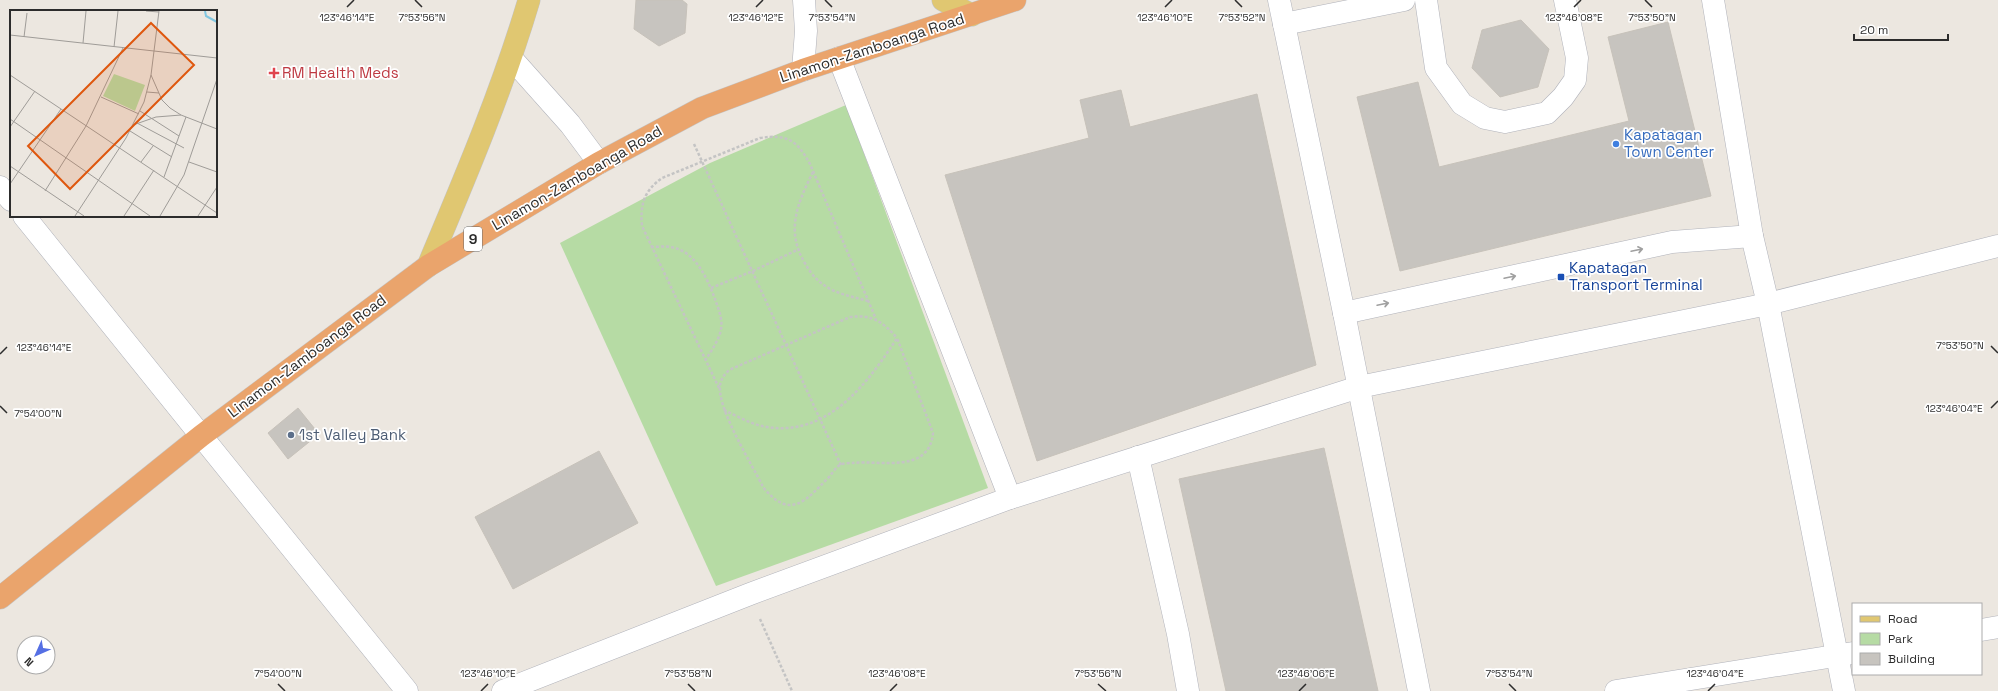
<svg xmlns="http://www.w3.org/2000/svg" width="1998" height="691" viewBox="0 0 1998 691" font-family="'Space Grotesk',sans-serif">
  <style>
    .green { fill: #b6dba4 }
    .building { fill: #c7c4bf; stroke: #c7c2ba }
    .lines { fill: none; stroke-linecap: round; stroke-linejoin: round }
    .minor-casing { stroke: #b0b2ba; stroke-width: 23 }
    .major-casing { stroke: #c4c4c4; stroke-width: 23 }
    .highway-casing { stroke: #c4c4c4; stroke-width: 23 }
    .path { stroke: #c4c4c4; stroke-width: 2.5; stroke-dasharray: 3 2; stroke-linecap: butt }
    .minor { stroke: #fff; stroke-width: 22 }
    .major { stroke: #e0c771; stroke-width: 22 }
    .highway { stroke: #eaa46c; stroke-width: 22 }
    .oneway { stroke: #a0a0a0 }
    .ticks { fill: none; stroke: #2c2c2c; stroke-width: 1.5 }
    .health-dot { fill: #e0444e; stroke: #fff; stroke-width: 1.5 }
    .shop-dot { fill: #3f7fe0; stroke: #fff; stroke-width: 1.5 }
    .transit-dot { fill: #1a4fb4; stroke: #fff; stroke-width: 1.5 }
    .service-dot { fill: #5c6f8a; stroke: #fff; stroke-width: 1.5 }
    .labels { text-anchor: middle; stroke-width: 3.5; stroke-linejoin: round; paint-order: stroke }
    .shield { fill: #fff; stroke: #6b6b6b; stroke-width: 1 }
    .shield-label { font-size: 14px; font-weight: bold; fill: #2c2c2c }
    .street-label { font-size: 15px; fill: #2c2c2c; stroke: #fff }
    .health-label { font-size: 15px; fill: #be3a42; stroke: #fff; text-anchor: start }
    .shop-label { font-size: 15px; fill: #366cbe; stroke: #fff; text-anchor: start }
    .transit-label { font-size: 15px; fill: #164399; stroke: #fff; text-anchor: start }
    .service-label { font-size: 15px; fill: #4e5e75; stroke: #fff; text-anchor: start }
    .inset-river { fill: none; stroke: #81c6e0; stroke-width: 2 }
    .inset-road { fill: none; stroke: #9f9c98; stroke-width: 1 }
    .view { fill: #df570e; fill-opacity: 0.15; stroke: #df570e; stroke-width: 2 }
    .inset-edge { fill: none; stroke: #2c2c2c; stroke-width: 2 }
    .ticks-label { font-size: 10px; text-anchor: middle; fill: #2c2c2c; stroke: #fff; stroke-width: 3.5; stroke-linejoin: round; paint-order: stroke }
  </style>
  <rect width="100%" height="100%" fill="#ece7e0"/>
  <!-- green -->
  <polygon class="green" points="846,105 988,488 716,586 560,243 710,163"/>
  <!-- building -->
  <g class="building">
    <polygon points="636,0 682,0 687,4 685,33 659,46 634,29"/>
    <polygon points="1521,20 1549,49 1538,87 1500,97 1472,68 1482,30"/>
    <polygon points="1668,22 1711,196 1400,271 1357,97 1418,82 1439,167 1629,121 1608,37"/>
    <polygon points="1121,90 1130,127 1257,94 1316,365 1037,461 945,175 1089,138 1080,100"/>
    <polygon points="298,408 319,434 288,459 268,433"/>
    <polygon points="1324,448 1378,691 1226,691 1179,479"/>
    <polygon points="599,451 638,523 513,589 475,517"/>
  </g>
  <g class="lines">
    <defs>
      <g id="minor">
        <polyline points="1279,0 1344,313 1419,691"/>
        <polyline points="1426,0 1436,68 1462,104 1485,118 1505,122 1547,113 1563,97 1575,80 1577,58 1565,0"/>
        <polyline points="1713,0 1752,236 1768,304 1844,691"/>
        <polyline points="1284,24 1404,0"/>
        <polyline points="839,58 1010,498"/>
        <polyline points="512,59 570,124 599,163"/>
        <polyline points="803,70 806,31 804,0"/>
        <polyline points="0,187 11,200"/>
        <polyline points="24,216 407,691"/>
        <polyline points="1344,313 1672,242 1752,236"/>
        <polyline points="1138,457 1178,634 1188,691"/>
        <polyline points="1981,630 1998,627"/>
        <polyline points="503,691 750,594 1010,498 1359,387 1768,304 1998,246"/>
        <polyline points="1616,691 1853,653"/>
      </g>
      <g id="major">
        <polyline points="943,0 972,15"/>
        <path d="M 428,266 C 465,178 502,91 529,0"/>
      </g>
      <polyline id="highway" points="0,598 201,436 428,266 599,163 702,108 803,70 1015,0"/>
    </defs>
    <!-- minor casing -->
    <use href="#minor" class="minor-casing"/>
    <!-- major casing -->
    <use href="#major" class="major-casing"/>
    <!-- highway casing -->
    <use href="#highway" class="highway-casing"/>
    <!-- path -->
    <g class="path">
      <polyline points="694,144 841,465"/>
      <path d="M 813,172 C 797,204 785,232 806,265 C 810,272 816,280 824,285 C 836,294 854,297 868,301"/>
      <path d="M 651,247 C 657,247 664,246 670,247 C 695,250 707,278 715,299 C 718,308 723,319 721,329 C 719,340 712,350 706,359"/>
      <polyline points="711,288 753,271 797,250"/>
      <path d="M 719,388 L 642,226 C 640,204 644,191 662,178 L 760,138 C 787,134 797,140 810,164 L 876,319"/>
      <path d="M 724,410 C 737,416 752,425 767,427 C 828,437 868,383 897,338 L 933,433 C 929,474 882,460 853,463 C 849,463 843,463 840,465 C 837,466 833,472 830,476 C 807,499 791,522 763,487 C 752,464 717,409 720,385 C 721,379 724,375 729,370 L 850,317 C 872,314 883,322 897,338"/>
      <polyline points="760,619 792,691"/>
    </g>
    <!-- minor -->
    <use href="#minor" class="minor"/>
    <!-- major -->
    <use href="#major" class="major"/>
    <!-- highway -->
    <use href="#highway" class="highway"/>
  </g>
  <!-- one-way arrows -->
  <defs><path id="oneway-shaft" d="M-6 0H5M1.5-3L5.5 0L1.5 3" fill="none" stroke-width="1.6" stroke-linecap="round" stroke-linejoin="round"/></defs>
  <g class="oneway">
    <use href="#oneway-shaft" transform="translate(1637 250) rotate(-12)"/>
    <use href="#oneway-shaft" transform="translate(1510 277) rotate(-12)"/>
    <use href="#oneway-shaft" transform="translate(1383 304) rotate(-12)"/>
  </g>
  <!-- ticks -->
  <path class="ticks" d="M 415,0 L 422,7M 825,0 L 832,7M 1235,0 L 1242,7M 1645,0 L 1652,7M 347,7 L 354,0M 756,7 L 763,0M 1165,7 L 1172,0M 1574,7 L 1581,0M 1991,346 L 1998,353M 0,354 L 7,347M 0,406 L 7,413M 1991,408 L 1998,401M 278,684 L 285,691M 688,684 L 695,691M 1098,684 L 1106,691M 1509,684 L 1516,691M 481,691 L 488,684M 890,691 L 897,684M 1299,691 L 1306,684M 1708,691 L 1715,684"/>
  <!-- markers -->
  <path class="health-dot" d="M272 67h4v4h4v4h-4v4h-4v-4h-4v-4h4z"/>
  <circle class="shop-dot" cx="1616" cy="144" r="4"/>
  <rect class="transit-dot" x="1557" y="273" width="8" height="8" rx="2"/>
  <circle class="service-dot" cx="291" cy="435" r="4"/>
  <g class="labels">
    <!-- shield labels -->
    <rect class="shield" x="464" y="227" width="18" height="24" rx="3"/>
    <g class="shield-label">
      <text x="473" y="244">9</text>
    </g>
    <!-- street labels -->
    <g class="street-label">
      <text transform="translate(872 48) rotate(-18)" y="5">Linamon-Zamboanga Road</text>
      <text transform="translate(577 178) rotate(-30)" y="5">Linamon-Zamboanga Road</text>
      <text transform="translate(307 356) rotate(-37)" y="5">Linamon-Zamboanga Road</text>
    </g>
    <!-- health labels -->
    <g class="health-label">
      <text x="282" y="78">RM Health Meds</text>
    </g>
    <!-- shop labels -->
    <g class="shop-label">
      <text x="1624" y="140">Kapatagan<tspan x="1624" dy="17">Town Center</tspan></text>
    </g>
    <!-- transit labels -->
    <g class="transit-label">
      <text x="1569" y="273">Kapatagan<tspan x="1569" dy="17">Transport Terminal</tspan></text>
    </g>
    <!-- service labels -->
    <g class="service-label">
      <text x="299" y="440">1st Valley Bank</text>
    </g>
  </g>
  <!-- overview -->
  <g transform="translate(10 10)">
    <rect width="207" height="207" fill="#ece7e0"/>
    <path d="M 104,64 L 135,75 L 125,101 L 93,86 Z" fill="#b6dba4"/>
    <path class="inset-river" d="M 195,1 L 196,6 L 207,12"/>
    <path class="inset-road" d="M 136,1 L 149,2M 0,25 L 207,48M 14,27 L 17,3M 73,33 L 76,1M 104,37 L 108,1M 0,65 L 207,203M 141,65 L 152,90 L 160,98 L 171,105 L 207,119M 137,82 L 149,83M 91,87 L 129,104M 130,101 L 169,126M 0,109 L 140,206M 127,113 L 174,138M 123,115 L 146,107 L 171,105M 0,117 L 25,81M 120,121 L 162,147M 131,152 L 143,136M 179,152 L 207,162M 0,156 L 74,206M 154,167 L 176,107M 0,174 L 51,99M 35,181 L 76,116 L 113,38M 65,206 L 116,128 L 134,92 L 141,65 L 149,1M 114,206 L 144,160M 150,206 L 174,165 L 207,69M 188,206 L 207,177"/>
    <path class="view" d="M 141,13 L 184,55 L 60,179 L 18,136 Z"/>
    <rect width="207" height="207" class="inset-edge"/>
  </g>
  <g class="ticks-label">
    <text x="347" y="21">123°46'14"E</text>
    <text x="422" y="21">7°53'56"N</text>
    <text x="756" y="21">123°46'12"E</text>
    <text x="832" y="21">7°53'54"N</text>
    <text x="1165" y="21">123°46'10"E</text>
    <text x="1242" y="21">7°53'52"N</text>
    <text x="1574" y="21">123°46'08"E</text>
    <text x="1652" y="21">7°53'50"N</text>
    <text x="1960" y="349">7°53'50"N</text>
    <text x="44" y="351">123°46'14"E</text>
    <text x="1954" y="412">123°46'04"E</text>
    <text x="38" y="417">7°54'00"N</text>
    <text x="488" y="677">123°46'10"E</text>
    <text x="897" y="677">123°46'08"E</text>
    <text x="1306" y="677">123°46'06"E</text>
    <text x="1715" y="677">123°46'04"E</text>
    <text x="278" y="677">7°54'00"N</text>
    <text x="688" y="677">7°53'58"N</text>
    <text x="1098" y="677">7°53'56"N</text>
    <text x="1509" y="677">7°53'54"N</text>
  </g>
  <!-- legend -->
  <rect x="1852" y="603" width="130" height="72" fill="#ffffff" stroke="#ababab"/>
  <rect x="1860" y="616" width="20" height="6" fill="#e0c771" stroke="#ababab"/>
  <text x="1888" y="623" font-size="12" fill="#2c2c2c">Road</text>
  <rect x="1860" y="633" width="20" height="12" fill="#b6dba4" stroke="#ababab"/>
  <text x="1888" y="643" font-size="12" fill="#2c2c2c">Park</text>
  <rect x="1860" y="653" width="20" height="12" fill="#c7c4bf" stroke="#ababab"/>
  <text x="1888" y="663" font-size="12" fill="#2c2c2c">Building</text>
  <!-- north arrow -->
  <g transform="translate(36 655) rotate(225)"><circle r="19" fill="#ffffff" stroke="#ababab"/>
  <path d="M0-3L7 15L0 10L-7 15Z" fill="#556fe4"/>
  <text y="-6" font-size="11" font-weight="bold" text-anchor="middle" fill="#2c2c2c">N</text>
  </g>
  <!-- scale -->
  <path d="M1854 34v6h94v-6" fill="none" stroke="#2c2c2c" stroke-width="2"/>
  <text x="1860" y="34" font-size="12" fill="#2c2c2c" stroke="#ffffff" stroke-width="3" paint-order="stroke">20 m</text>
</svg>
